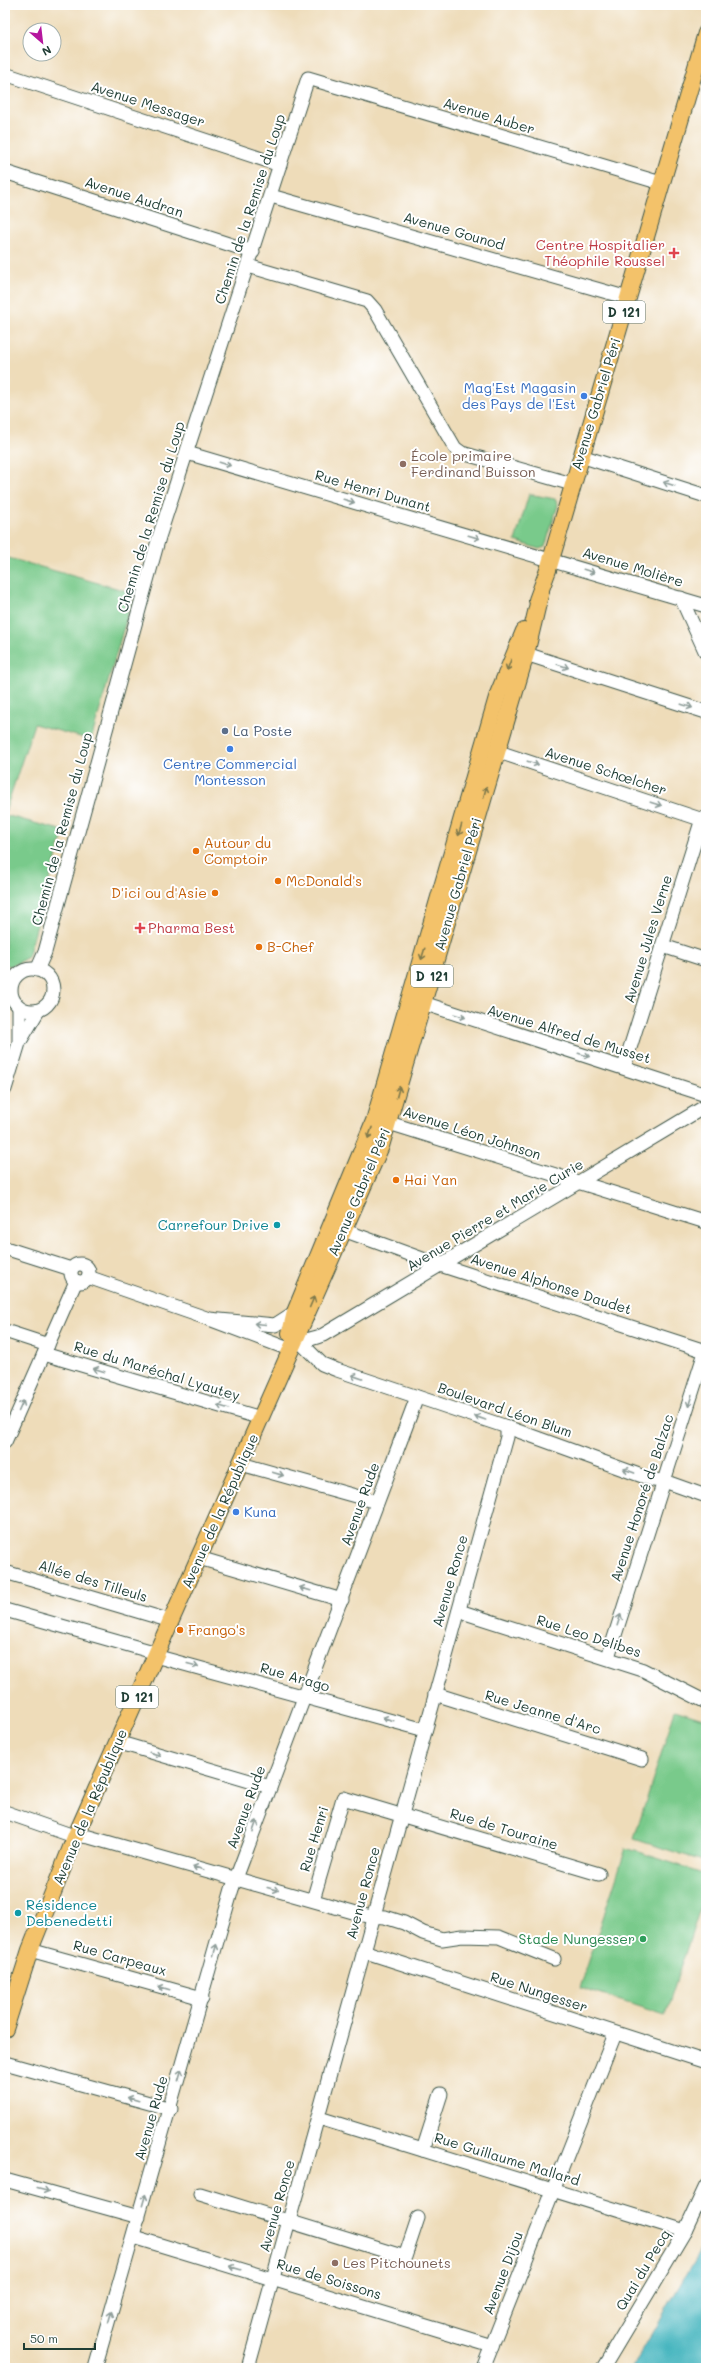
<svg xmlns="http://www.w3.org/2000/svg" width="711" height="2373" viewBox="0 0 711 2373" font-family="Mali,sans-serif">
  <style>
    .green { fill: #79ca8b; stroke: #4c8460 }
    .water { fill: #47b6bf; stroke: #337a7a }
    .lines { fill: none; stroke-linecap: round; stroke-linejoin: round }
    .minor-casing { stroke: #3e5548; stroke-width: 15 }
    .major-casing { stroke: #3e5548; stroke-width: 18 }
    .minor { stroke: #fff; stroke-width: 13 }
    .major { stroke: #f3c26a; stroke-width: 16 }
    .oneway { stroke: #8f9e9a }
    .oneway2 { stroke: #7e794c }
    .health-dot { fill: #e0444e; stroke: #fff; stroke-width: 1.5 }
    .shop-dot { fill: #3f7fe0; stroke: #fff; stroke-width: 1.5 }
    .education-dot { fill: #8d6e63; stroke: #fff; stroke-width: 1.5 }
    .service-dot { fill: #5c6f8a; stroke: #fff; stroke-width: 1.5 }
    .food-dot { fill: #e8710a; stroke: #fff; stroke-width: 1.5 }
    .culture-dot { fill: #0f9aa8; stroke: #fff; stroke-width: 1.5 }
    .leisure-dot { fill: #2e9e5b; stroke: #fff; stroke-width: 1.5 }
    .labels { text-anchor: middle; stroke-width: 4; stroke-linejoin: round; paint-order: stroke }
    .shield { fill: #fff; stroke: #627771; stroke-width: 1 }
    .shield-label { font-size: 13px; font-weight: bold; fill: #1f3d34 }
    .street-label { font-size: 14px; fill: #1f3d34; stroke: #fff }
    .health-label { font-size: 14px; fill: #be3a42; stroke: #fff; text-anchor: end }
    .shop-label { font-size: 14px; fill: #366cbe; stroke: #fff; text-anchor: end }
    .education-label { font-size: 14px; fill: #785e54; stroke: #fff; text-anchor: start }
    .service-label { font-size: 14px; fill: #4e5e75; stroke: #fff; text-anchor: start }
    .food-label { font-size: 14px; fill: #c56008; stroke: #fff; text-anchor: start }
    .culture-label { font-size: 14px; fill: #0d838f; stroke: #fff; text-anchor: end }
    .leisure-label { font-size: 14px; fill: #27864d; stroke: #fff; text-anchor: end }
  </style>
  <rect width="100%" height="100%" fill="#fff"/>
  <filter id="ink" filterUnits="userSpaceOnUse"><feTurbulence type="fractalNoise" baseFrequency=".025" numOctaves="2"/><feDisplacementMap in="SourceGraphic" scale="8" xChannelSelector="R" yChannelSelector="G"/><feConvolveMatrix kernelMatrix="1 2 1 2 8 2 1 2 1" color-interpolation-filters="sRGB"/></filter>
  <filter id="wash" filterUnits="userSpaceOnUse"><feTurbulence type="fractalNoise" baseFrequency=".012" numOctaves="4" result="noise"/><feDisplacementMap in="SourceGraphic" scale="16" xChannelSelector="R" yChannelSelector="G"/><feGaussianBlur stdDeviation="0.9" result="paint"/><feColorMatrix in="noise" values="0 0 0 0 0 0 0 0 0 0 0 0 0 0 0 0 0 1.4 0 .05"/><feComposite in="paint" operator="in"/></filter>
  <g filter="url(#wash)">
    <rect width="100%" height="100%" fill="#eedcb9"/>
    <!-- green -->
    <g class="green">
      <polygon points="529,494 555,499 558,505 545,547 539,549 515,541"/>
      <polygon points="5,557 134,593 91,740 34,724 5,812"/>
      <polygon points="5,815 64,831 28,957 12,966 5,965"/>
      <polygon points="675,1710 706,1720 706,1862 634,1839"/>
      <polygon points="626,1848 706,1874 706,1890 665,2015 580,1988"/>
    </g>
    <!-- water -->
    <polygon class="water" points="706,2240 706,2368 632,2368"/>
  </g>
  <g filter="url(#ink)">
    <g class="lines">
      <defs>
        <g id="minor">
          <polyline points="5,74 280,165"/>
          <polyline points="5,172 253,252"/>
          <polyline points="271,196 628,298"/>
          <polyline points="248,266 367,301 375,310 455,448 462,453 572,484"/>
          <polyline points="187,453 706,606"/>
          <polyline points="581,456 706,496"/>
          <polyline points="681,598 706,653"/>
          <polyline points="526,654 706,712"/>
          <polyline points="496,751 706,821"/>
          <polyline points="663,946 706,960"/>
          <circle cx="32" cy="990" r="21"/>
          <polyline points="37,970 45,952 159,537 308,78 661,183"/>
          <polyline points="423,1003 706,1095"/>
          <polyline points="19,1042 19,1008"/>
          <polyline points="624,1067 702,819"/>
          <polyline points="5,1089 19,1043 38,1011"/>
          <polyline points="389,1123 706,1222"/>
          <polyline points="343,1230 431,1262 705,1351"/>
          <polyline points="5,1248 71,1269"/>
          <circle cx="80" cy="1273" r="9"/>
          <polyline points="88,1277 209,1319"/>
          <path d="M 295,1312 L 275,1325 L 209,1319 L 286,1348 C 297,1341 310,1340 323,1335 L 706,1106"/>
          <polyline points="5,1331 48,1345"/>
          <polyline points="300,1342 322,1364 337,1370 507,1427 653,1480 664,1481 706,1496"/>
          <polyline points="44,1354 261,1418"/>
          <polyline points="5,1442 76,1281"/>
          <polyline points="241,1464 377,1502"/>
          <polyline points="199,1558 342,1600"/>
          <polyline points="5,1572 171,1621"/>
          <polyline points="5,1610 157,1653"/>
          <polyline points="459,1611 643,1670 706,1702"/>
          <polyline points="155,1656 425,1730"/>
          <polyline points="608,1657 706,1349"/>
          <polyline points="435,1694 642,1759"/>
          <polyline points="117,1742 270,1787"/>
          <polyline points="5,1812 68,1834 89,1837 367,1916 385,1917 404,1923 423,1933 442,1939 462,1936 499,1937 554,1959"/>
          <polyline points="313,1900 343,1798 599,1874"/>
          <polyline points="30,1950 202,1998"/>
          <polyline points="363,1951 706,2062"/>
          <polyline points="5,2063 171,2109"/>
          <polyline points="319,2118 685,2231"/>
          <polyline points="423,2150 441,2094"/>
          <polyline points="5,2180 139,2217"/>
          <polyline points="200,2194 405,2257 418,2218"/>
          <polyline points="134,2237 492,2346"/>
          <polyline points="95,2368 232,1889 417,1397"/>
          <polyline points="248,2368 507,1437 507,1427"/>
          <polyline points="483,2368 615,2034"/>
          <polyline points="603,2368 685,2231 706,2186"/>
        </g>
        <g id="major">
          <polyline points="537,600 548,570 706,33"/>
          <polyline points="290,1333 295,1312 374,1121 498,694 524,631"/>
          <polyline points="5,2029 30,1950 76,1835 381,1146 526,654 541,591"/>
        </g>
      </defs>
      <!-- minor casing -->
      <use href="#minor" class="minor-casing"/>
      <!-- major casing -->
      <use href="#major" class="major-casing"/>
      <!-- minor -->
      <use href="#minor" class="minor"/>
      <!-- major -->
      <use href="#major" class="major"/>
    </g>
    <!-- one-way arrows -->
    <defs><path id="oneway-shaft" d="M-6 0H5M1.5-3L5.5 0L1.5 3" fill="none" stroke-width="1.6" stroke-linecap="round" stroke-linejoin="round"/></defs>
    <g class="oneway">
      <use href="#oneway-shaft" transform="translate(225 464) rotate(17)"/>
      <use href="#oneway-shaft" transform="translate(669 484) rotate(-162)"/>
      <use href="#oneway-shaft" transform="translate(349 501) rotate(16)"/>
      <use href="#oneway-shaft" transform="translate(474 537) rotate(16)"/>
      <use href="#oneway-shaft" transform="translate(589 571) rotate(17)"/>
      <use href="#oneway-shaft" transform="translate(563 666) rotate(18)"/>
      <use href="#oneway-shaft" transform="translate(687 706) rotate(18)"/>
      <use href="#oneway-shaft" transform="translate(533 763) rotate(18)"/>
      <use href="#oneway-shaft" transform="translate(656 804) rotate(18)"/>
      <use href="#oneway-shaft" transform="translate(460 1016) rotate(17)"/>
      <use href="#oneway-shaft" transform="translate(584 1055) rotate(17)"/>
      <use href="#oneway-shaft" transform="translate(260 1324) rotate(-175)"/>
      <use href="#oneway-shaft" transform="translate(99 1370) rotate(-163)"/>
      <use href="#oneway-shaft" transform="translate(357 1377) rotate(-161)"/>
      <use href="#oneway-shaft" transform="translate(690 1401) rotate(107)"/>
      <use href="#oneway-shaft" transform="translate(21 1406) rotate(-66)"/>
      <use href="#oneway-shaft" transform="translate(223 1407) rotate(-163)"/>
      <use href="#oneway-shaft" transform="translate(480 1418) rotate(-161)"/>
      <use href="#oneway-shaft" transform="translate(629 1471) rotate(-160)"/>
      <use href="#oneway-shaft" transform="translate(278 1474) rotate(16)"/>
      <use href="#oneway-shaft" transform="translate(305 1589) rotate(-164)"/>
      <use href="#oneway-shaft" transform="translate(619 1620) rotate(-72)"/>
      <use href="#oneway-shaft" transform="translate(193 1665) rotate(15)"/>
      <use href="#oneway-shaft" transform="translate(388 1719) rotate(-164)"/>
      <use href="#oneway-shaft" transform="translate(155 1754) rotate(16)"/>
      <use href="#oneway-shaft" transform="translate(255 1826) rotate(-70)"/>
      <use href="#oneway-shaft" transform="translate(198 1868) rotate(-164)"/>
      <use href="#oneway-shaft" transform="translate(273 1889) rotate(15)"/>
      <use href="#oneway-shaft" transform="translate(215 1950) rotate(-74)"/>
      <use href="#oneway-shaft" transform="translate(164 1988) rotate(-164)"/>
      <use href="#oneway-shaft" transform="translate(180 2075) rotate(-74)"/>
      <use href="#oneway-shaft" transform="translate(133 2099) rotate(-164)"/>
      <use href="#oneway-shaft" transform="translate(43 2190) rotate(15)"/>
      <use href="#oneway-shaft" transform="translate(144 2200) rotate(-74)"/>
      <use href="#oneway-shaft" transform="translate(235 2268) rotate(-164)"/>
      <use href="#oneway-shaft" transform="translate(110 2317) rotate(-74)"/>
    </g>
    <g class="oneway2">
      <use href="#oneway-shaft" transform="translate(509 665) rotate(111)"/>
      <use href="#oneway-shaft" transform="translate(485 792) rotate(-75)"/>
      <use href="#oneway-shaft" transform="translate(460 830) rotate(106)"/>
      <use href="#oneway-shaft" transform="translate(423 954) rotate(107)"/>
      <use href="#oneway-shaft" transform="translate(398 1092) rotate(-75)"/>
      <use href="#oneway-shaft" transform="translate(370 1133) rotate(110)"/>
      <use href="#oneway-shaft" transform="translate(312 1302) rotate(-67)"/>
    </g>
  </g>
  <!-- markers -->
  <g class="health-dot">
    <path d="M672 247h4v4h4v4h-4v4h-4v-4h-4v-4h4z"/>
    <path d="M138 922h4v4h4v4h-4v4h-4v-4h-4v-4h4z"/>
  </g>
  <g class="shop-dot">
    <circle cx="584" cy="396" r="4"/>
    <circle cx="230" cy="749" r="4"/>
    <circle cx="236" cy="1512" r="4"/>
  </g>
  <g class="education-dot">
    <circle cx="403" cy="464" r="4"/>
    <circle cx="335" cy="2263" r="4"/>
  </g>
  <circle class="service-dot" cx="225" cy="731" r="4"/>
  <g class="food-dot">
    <circle cx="196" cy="851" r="4"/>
    <circle cx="278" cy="881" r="4"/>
    <circle cx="215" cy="893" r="4"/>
    <circle cx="259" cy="947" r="4"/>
    <circle cx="396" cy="1180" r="4"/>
    <circle cx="180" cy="1630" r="4"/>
  </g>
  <g class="culture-dot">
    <circle cx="277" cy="1225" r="4"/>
    <circle cx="18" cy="1913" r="4"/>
  </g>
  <circle class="leisure-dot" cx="643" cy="1939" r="4"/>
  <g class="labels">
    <!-- shield labels -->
    <g class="shield">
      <rect x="603" y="301" width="42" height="22" rx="3"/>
      <rect x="411" y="965" width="42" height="22" rx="3"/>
      <rect x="116" y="1686" width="42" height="22" rx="3"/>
    </g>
    <g class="shield-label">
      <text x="624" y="317">D 121</text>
      <text x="432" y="981">D 121</text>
      <text x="137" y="1702">D 121</text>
    </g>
    <!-- street labels -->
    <g class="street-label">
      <text transform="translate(148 104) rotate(18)" y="5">Avenue Messager</text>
      <text transform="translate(489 116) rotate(17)" y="5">Avenue Auber</text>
      <text transform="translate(134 197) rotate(18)" y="5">Avenue Audran</text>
      <text transform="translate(250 209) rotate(-72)" y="5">Chemin de la Remise du Loup</text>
      <text transform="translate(454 231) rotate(16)" y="5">Avenue Gounod</text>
      <text transform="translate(596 404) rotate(-73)" y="5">Avenue Gabriel Péri</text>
      <text transform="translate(373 491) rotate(16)" y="5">Rue Henri Dunant</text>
      <text transform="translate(151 517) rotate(-73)" y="5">Chemin de la Remise du Loup</text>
      <text transform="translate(633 567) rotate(17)" y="5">Avenue Molière</text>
      <text transform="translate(606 771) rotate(18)" y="5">Avenue Schœlcher</text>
      <text transform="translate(62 829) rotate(-75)" y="5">Chemin de la Remise du Loup</text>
      <text transform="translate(458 884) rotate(-74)" y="5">Avenue Gabriel Péri</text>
      <text transform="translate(648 939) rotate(-73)" y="5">Avenue Jules Verne</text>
      <text transform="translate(569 1034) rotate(17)" y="5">Avenue Alfred de Musset</text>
      <text transform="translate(472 1133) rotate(18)" y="5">Avenue Léon Johnson</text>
      <text transform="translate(359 1192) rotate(-67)" y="5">Avenue Gabriel Péri</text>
      <text transform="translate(495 1215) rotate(-31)" y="5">Avenue Pierre et Marie Curie</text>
      <text transform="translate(551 1284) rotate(18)" y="5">Avenue Alphonse Daudet</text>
      <text transform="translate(157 1371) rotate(17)" y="5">Rue du Maréchal Lyautey</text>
      <text transform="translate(505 1410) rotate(19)" y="5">Boulevard Léon Blum</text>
      <text transform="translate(642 1498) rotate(-72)" y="5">Avenue Honoré de Balzac</text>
      <text transform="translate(360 1504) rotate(-70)" y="5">Avenue Rude</text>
      <text transform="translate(220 1511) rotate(-66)" y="5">Avenue de la République</text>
      <text transform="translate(93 1581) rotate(17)" y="5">Allée des Tilleuls</text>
      <text transform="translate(450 1581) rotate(-74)" y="5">Avenue Ronce</text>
      <text transform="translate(589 1636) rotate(18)" y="5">Rue Leo Delibes</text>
      <text transform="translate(295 1677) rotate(16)" y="5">Rue Arago</text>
      <text transform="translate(543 1712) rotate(17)" y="5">Rue Jeanne d'Arc</text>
      <text transform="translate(90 1807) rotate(-67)" y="5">Avenue de la République</text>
      <text transform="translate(246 1807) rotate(-70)" y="5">Avenue Rude</text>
      <text transform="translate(504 1829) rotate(17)" y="5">Rue de Touraine</text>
      <text transform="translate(314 1839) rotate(-73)" y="5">Rue Henri</text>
      <text transform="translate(363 1893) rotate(-75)" y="5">Avenue Ronce</text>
      <text transform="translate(120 1958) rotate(16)" y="5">Rue Carpeaux</text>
      <text transform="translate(539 1992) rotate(18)" y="5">Rue Nungesser</text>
      <text transform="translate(151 2118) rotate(-74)" y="5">Avenue Rude</text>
      <text transform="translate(507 2159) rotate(17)" y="5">Rue Guillaume Mallard</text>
      <text transform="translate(277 2206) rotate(-74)" y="5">Avenue Ronce</text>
      <text transform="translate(643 2270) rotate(-59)" y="5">Quai du Pecq</text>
      <text transform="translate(503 2273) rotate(-69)" y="5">Avenue Dijou</text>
      <text transform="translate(329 2279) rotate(17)" y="5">Rue de Soissons</text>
    </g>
    <!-- health labels -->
    <g class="health-label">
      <text x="665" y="250">Centre Hospitalier<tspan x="665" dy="16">Théophile Roussel</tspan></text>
      <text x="148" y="933" text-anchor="start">Pharma Best</text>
    </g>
    <!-- shop labels -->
    <g class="shop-label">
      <text x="576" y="393">Mag'Est Magasin<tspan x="576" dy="16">des Pays de l'Est</tspan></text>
      <text x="230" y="769" text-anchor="middle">Centre Commercial<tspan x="230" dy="16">Montesson</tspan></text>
      <text x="244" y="1517" text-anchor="start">Kuna</text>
    </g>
    <!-- education labels -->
    <g class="education-label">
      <text x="411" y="461">École primaire<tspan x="411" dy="16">Ferdinand Buisson</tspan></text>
      <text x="343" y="2268">Les Pitchounets</text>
    </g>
    <!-- service labels -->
    <g class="service-label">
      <text x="233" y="736">La Poste</text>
    </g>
    <!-- food labels -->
    <g class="food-label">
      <text x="204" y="848">Autour du<tspan x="204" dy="16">Comptoir</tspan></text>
      <text x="286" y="886">McDonald's</text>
      <text x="207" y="898" text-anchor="end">D'ici ou d'Asie</text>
      <text x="267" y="952">B-Chef</text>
      <text x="404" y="1185">Hai Yan</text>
      <text x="188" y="1635">Frango's</text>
    </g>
    <!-- culture labels -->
    <g class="culture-label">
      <text x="269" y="1230">Carrefour Drive</text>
      <text x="26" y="1910" text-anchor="start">Résidence<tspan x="26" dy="16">Debenedetti</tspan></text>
    </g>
    <!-- leisure labels -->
    <g class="leisure-label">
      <text x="635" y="1944">Stade Nungesser</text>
    </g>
  </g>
  <!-- margin -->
  <rect width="711" height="2373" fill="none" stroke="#fff" stroke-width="20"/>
  <!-- north arrow -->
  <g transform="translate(42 42) rotate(152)"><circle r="19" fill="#ffffff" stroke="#a5b1ae"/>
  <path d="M0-3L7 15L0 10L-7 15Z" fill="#b5179e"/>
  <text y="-6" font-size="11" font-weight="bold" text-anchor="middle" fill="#1f3d34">N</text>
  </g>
  <!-- scale -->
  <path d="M24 2343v6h71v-6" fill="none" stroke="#1f3d34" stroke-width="2"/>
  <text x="30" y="2343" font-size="12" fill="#1f3d34" stroke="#ffffff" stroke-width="3" paint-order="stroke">50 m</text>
</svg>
